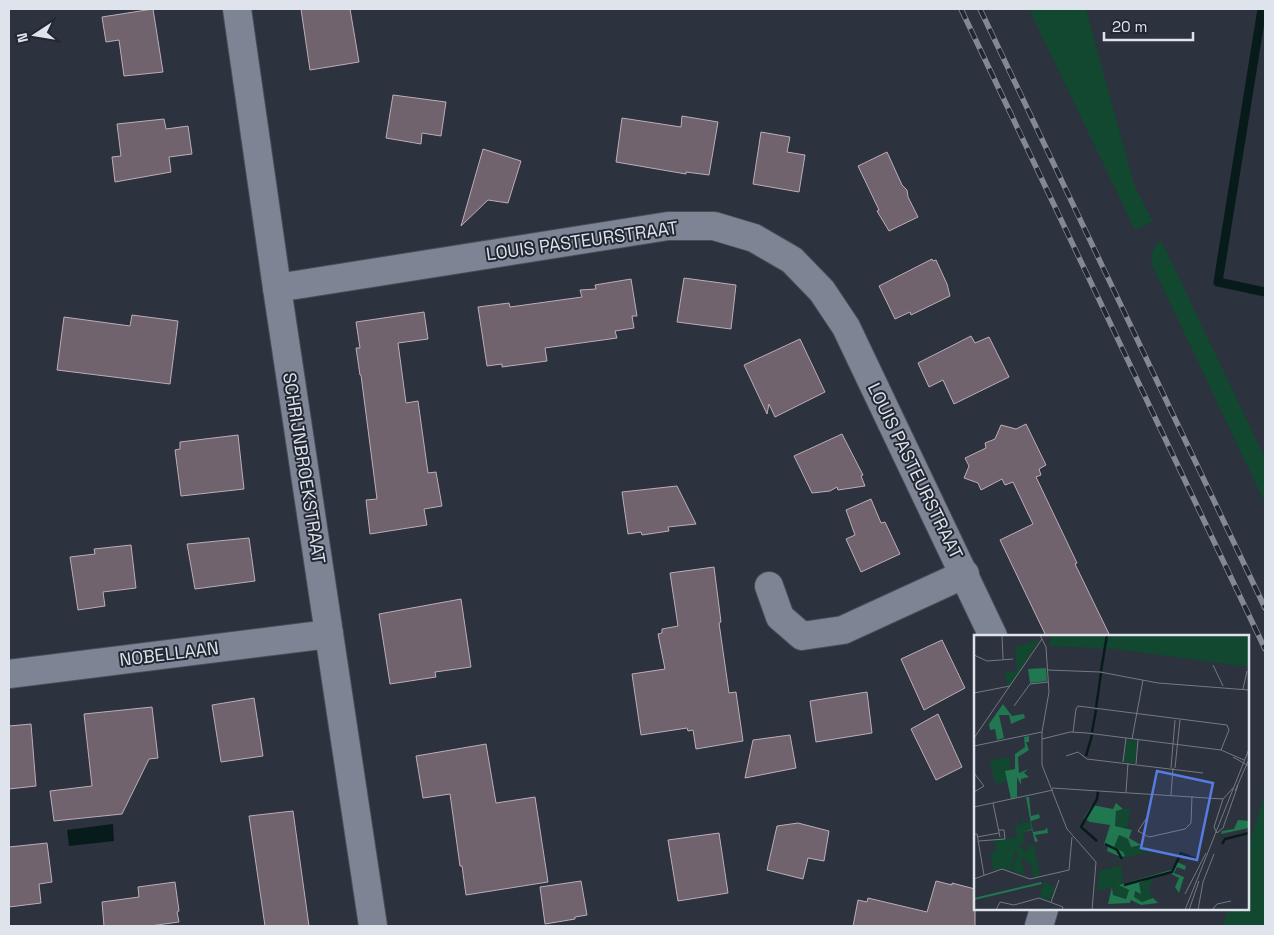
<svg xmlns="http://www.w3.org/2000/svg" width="1274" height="935" viewBox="0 0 1274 935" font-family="'Space Grotesk',sans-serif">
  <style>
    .green { fill: #11482f }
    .water { fill: #081b1b }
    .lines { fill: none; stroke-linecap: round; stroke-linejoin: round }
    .stream { stroke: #081b1b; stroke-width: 9 }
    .building { fill: #70636e; stroke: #bcadb9 }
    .minor-casing { stroke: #494e58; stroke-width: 30 }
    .minor { stroke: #7d8493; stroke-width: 28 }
    .rail-casing { stroke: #838892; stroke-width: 5.5 }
    .rail { stroke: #222833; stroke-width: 4; stroke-dasharray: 11; stroke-linecap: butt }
    .labels { text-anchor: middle; stroke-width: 4; stroke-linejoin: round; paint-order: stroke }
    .street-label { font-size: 18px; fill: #dfe3eb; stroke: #222833 }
    .inset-river { fill: none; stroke: #081b1b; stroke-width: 2.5 }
    .inset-road { fill: none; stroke: #747983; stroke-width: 1 }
    .view { fill: #577bde; fill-opacity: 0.15; stroke: #577bde; stroke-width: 2.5 }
    .inset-edge { fill: none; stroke: #dfe3eb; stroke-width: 2.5 }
  </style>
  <rect width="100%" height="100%" fill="#2c323e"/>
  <!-- green -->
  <g class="green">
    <polygon points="1029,9 1086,9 1130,170 1136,189 1153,221 1135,230"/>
    <path d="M 1161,240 L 1265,458 L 1265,503 L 1151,263 C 1151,253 1153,247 1161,240 Z"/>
    <polygon points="1265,792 1265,926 1223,926 1228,909 1248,909 1248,847"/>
  </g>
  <!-- water -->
  <polygon class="water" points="113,824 114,841 69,846 67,830"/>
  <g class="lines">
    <!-- stream -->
    <polyline class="stream" points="1262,9 1218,282 1265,292"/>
  </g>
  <!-- building -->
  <g class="building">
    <polygon points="153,9 163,72 124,76 119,40 106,42 102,17"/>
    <polygon points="301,9 350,9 359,62 310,70"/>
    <polygon points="393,95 446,102 441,136 422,133 421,144 386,138"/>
    <polygon points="682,116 718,122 709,175 686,172 686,174 616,162 622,118 681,127"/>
    <polygon points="164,119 166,129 188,126 192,154 169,157 171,172 115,182 112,157 121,156 117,124"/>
    <polygon points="761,132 790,137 787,152 805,155 799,192 753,184"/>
    <polygon points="483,149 521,161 508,203 488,200 461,226"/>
    <polygon points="887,152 902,185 907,190 908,197 918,217 889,231 877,211 879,210 858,166"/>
    <polygon points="932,259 933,261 936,260 947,284 950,296 911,315 910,312 895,319 879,286"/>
    <polygon points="684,278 736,285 731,329 677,322"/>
    <polygon points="631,279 637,316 632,316 634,328 615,331 617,338 545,348 547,361 502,367 502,364 487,366 478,307 509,303 510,307 582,297 580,290 596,289 595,285"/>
    <polygon points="424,312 428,339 398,343 406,403 418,401 428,473 436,472 442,506 424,509 427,525 370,534 366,500 377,499 361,375 360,375 356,348 360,348 356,322"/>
    <polygon points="132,315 178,321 170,384 57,370 64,317 130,326"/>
    <polygon points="971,336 975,343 989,337 1009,377 954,404 943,380 929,387 918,363"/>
    <polygon points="800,339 825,392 775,417 769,404 767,414 744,365"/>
    <polygon points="1026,424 1046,465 1039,469 1041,475 1036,477 1077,563 1075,564 1110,636 1046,636 1000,540 1033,524 1013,482 1005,485 1002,479 981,490 978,483 964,478 969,466 965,458 986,448 985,443 995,439 1001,425 1016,429"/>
    <polygon points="842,434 863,475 861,476 865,486 838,490 837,487 830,491 812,493 794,456"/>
    <polygon points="238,435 244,489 181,496 175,450 180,449 180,442"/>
    <polygon points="677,486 696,524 668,527 669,531 642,535 641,532 628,534 622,492"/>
    <polygon points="871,499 881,523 885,522 900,554 861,572 846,539 855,535 846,510"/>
    <polygon points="249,538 255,581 195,589 187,544"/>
    <polygon points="131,545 136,588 103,592 105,606 78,610 70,557 95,554 94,549"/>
    <polygon points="714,567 721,622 719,623 729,693 736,692 743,741 696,749 693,730 688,731 687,728 641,735 632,674 665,669 658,634 662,633 662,629 678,626 670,573"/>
    <polygon points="461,599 471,667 435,672 436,677 390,684 379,614"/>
    <polygon points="942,640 965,688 924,710 901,659"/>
    <polygon points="867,692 872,733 816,742 810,701"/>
    <polygon points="254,698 263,756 221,762 212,705"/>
    <polygon points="152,707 158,758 149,759 122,814 54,821 50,791 92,786 84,714"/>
    <polygon points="938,714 962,767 936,780 911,729"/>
    <polygon points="31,724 36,786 9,789 9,726"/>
    <polygon points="790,735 796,768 745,778 753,740"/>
    <polygon points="486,744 496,803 535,797 548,882 466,895 462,866 460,866 450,794 423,798 416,756"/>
    <polygon points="293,811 309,926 265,926 249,816"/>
    <polygon points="798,823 829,831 824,861 808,858 803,879 767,870 777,826"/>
    <polygon points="719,833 728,893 678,901 668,840"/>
    <polygon points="47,843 52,882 39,884 41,903 9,907 9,847"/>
    <polygon points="581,881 587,915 575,917 575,919 545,924 540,887"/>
    <polygon points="936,881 952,885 952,883 975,889 975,926 853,926 858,900 867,902 868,898 927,912"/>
    <polygon points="175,882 179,911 177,912 179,922 150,926 104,926 102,902 139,897 138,887"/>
  </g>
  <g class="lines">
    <defs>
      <g id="minor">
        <polyline points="237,9 277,288 373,926"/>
        <polyline points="277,288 668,226 714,226 754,238 792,260 822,291 846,327 993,636"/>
        <polyline points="769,586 780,617 802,636 843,630 965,574"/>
        <polyline points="9,674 329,634"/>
        <polyline points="1039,926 1044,909"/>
      </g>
    </defs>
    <!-- minor casing -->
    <use href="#minor" class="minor-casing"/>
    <!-- minor -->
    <use href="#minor" class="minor"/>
    <defs>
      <g id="rail">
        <polyline points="961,9 1265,649"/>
        <polyline points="980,9 1265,608"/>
      </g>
    </defs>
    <!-- rail casing -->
    <use href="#rail" class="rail-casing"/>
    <!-- rail -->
    <use href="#rail" class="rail"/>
  </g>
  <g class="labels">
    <!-- street labels -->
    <g class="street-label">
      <text transform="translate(582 241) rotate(-8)" y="6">LOUIS PASTEURSTRAAT</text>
      <text transform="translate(304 468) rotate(81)" y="6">SCHRIJNBROEKSTRAAT</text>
      <text transform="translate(915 471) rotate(64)" y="6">LOUIS PASTEURSTRAAT</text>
      <text transform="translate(169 654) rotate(-7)" y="6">NOBELLAAN</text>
    </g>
  </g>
  <!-- overview -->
  <g transform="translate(974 635)">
    <rect width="275" height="275" fill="#2c323e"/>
    <path d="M 79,0 L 275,0 L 275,32 L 141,14 L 74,11 ZM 66,4 L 36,50 L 33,50 L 31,37 L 43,36 L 41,12 ZM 153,104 L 163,106 L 161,128 L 150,127 ZM 35,122 L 37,135 L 31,136 L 33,146 L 22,149 L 16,130 L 17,125 ZM 143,174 L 157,174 L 153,193 L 141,191 ZM 49,181 L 51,188 L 56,186 L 58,194 L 49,196 L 51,208 L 45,209 L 45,213 L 49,212 L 50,216 L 54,215 L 53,211 L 60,210 L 66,241 L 60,243 L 56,227 L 52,228 L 51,223 L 47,224 L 51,241 L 38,236 L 44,216 L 41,217 L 37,236 L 28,233 L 20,236 L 16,219 L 22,215 L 20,205 L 15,205 L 43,203 L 41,191 L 48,189 ZM 145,200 L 154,204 L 157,212 L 167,210 L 178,216 L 127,229 L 151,221 L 140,212 ZM 147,230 L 149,249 L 146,250 L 155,255 L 153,263 L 139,260 L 140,252 L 123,256 L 125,236 ZM 180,243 L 175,253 L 178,263 L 168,267 L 160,262 L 161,257 L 167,259 L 165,249 ZM 70,246 L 81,253 L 76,265 L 65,262 Z" fill="#11482f"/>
    <path d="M 72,33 L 73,46 L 56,48 L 54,34 ZM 29,69 L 38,81 L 50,79 L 51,83 L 37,89 L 35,80 L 25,80 L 30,103 L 23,105 L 21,94 L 16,95 L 15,89 ZM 55,101 L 55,107 L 52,107 L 55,115 L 44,122 L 45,138 L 54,134 L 50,138 L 55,142 L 47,144 L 47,150 L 43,142 L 43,162 L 37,164 L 31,136 L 41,134 L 41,119 L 51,112 L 50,102 ZM 52,162 L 55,162 L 57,181 L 65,179 L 66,183 L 57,186 L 59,197 L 71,195 L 73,192 L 74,198 L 61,200 L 64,206 L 61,207 L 58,195 L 48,197 L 58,194 ZM 142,168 L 149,174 L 142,176 L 141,191 L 158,195 L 155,203 L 167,210 L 157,212 L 154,204 L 145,200 L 140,212 L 149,217 L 151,221 L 147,222 L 133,216 L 134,211 L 130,210 L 136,190 L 116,187 L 110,183 L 118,170 L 139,174 ZM 264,185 L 275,186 L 275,193 L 247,199 L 248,196 L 260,194 ZM 203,227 L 212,231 L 211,235 L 203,232 L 200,238 L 210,242 L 205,258 L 201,252 L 205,243 L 194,237 L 165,248 L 167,259 L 161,256 L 160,262 L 168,267 L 179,263 L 184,268 L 167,270 L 157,265 L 156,268 L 134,269 L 138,252 L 139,260 L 152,264 L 155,255 L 145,250 L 200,234 ZM 67,247 L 68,249 L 0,265 L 0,263 Z" fill="#207750"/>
    <path class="inset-river" d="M 127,36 L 133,0M 122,73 L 127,38M 118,97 L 122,75M 112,121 L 118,100M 123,206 L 107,192 L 123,164 L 124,156M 131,209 L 143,215 L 148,224M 248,209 L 251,204 L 275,198M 150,250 L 198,237 L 207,218 L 224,225"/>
    <path class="inset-road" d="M 28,0 L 29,24M 66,0 L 72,12 L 75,57 L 68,97 L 68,130 L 93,194 L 122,227 L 118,275M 0,20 L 13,26 L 39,24M 239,30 L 249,51M 74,35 L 126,37 L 184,48 L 275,55M 269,54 L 273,36M 0,58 L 36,51M 40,71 L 56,49 L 74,47M 102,74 L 104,71 L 253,90 L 255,95M 99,97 L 102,74M 0,103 L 68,4M 68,104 L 96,97 L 113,98 L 247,115 L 270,125M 158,104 L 169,45M 0,111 L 68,97M 247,115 L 255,95M 92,121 L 104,117 L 113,124 L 229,138M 259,122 L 275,131M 149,127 L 152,103M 162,129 L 164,105M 197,133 L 201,85M 201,133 L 206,85M 0,138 L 10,151 L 0,157M 78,153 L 249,164M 259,153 L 249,164 L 240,192 L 243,198 L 249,193 L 264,150M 261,156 L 275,124M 152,157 L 154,128M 197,160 L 199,133M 0,168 L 0,172 L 79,155M 19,168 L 26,202M 172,184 L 164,196 L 175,202 L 211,194 L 217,188 L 218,161M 0,199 L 3,199 L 10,240M 3,202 L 25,198M 5,206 L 31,204 L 30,195 L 24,195M 0,244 L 28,234 L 56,244 L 95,235 L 98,202M 211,259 L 232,218M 77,267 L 85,245M 22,275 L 26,267 L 40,270 L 65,263 L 89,272 L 88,275M 211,275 L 275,114M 215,275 L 225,246M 224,275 L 229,247 L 240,219M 238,275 L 243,269 L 257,266"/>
    <path class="view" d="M 183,136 L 239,148 L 223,225 L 167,213 Z"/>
    <rect width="275" height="275" class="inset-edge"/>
  </g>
  <!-- border -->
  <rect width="1274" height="935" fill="none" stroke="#dfe3eb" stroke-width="20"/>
  <!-- north arrow -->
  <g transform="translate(35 35) rotate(258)" stroke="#222833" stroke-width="4" paint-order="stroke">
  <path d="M0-4L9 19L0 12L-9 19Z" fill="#dfe3eb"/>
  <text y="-8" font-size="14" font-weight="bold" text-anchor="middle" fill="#dfe3eb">N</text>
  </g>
  <!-- scale -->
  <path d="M1104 32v8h89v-8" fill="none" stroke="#dfe3eb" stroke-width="2.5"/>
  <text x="1112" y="32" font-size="15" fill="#dfe3eb" stroke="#222833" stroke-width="4" paint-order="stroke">20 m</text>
</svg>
